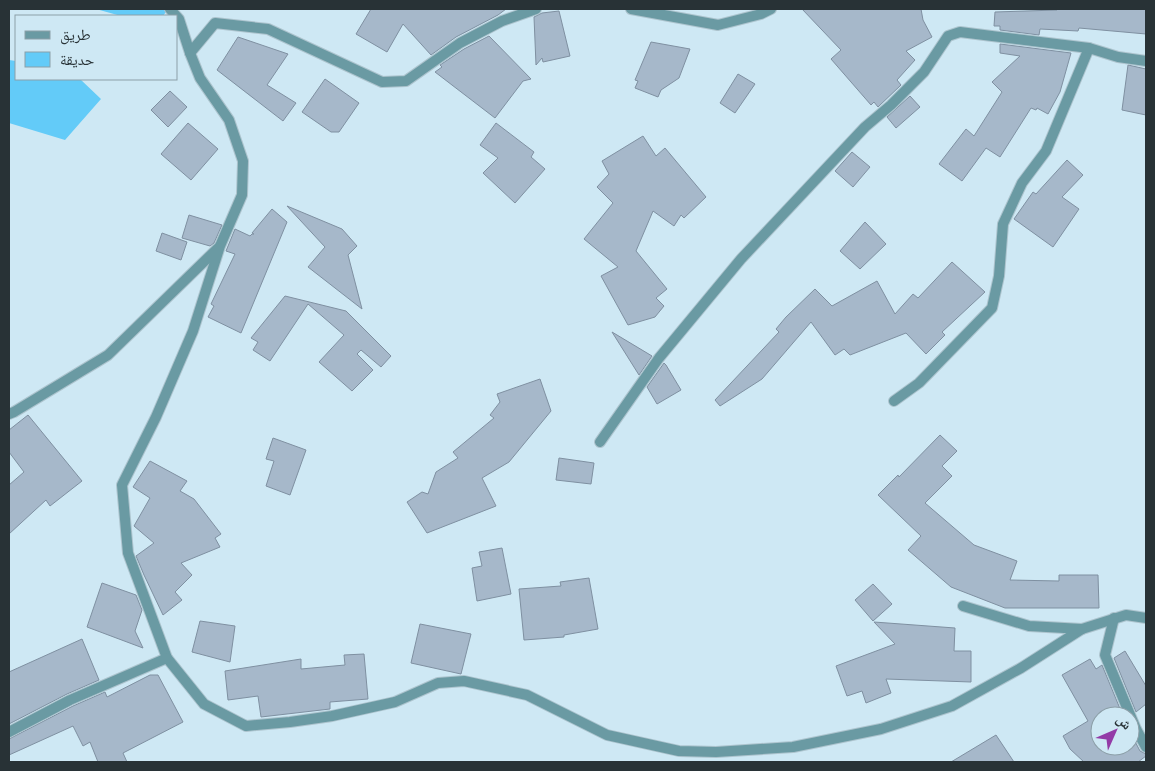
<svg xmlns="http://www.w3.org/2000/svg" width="1155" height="771" viewBox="0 0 1155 771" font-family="Ubuntu,'Noto Naskh Arabic',sans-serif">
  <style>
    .green { fill: #63cbf8 }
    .building { fill: #a6b8ca; stroke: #7f90a1 }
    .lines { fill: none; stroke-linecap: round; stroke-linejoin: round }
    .minor-casing { stroke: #adc4ce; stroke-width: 12 }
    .minor { stroke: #6a9aa3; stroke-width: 10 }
  </style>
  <rect width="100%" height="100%" fill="#cee8f4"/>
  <!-- green -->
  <g class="green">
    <polygon points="96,9 168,9 163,16 121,16"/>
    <polygon points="9,60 16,61 16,79 80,79 101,99 65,140 9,123"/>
  </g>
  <!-- building -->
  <g class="building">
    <polygon points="371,9 506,9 498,15 456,37 431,55 403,24 387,52 356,34"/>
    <polygon points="802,9 921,9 923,20 932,37 906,51 915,60 897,80 901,85 878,107 874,102 871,105 831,59 841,50"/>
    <polygon points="1057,9 1146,9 1146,34 1079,28 1078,31 1040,29 1039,35 1000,30 1000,26 994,26 995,12 1057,10"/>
    <polygon points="559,11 570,56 543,62 542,58 536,65 534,17 542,13"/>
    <polygon points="489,36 531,79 523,81 495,118 435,72 442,67 440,65 464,49"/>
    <polygon points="238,37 288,54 267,85 296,103 283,121 217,70"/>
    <polygon points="651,42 690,49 679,78 661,90 658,97 635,88 638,81 635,80"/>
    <polygon points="1000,44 1071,53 1060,92 1048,114 1037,108 1036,110 1031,108 1000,157 986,148 962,181 939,164 966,129 974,136 1002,92 992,82 1020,56 1000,53"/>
    <polygon points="1128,65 1146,69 1146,115 1122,110"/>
    <polygon points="738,74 755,84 735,113 720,103"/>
    <polygon points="325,79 359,103 339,132 331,132 302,112"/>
    <polygon points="170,91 187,107 168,127 151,110"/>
    <polygon points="910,96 920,107 896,128 887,117"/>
    <polygon points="188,123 218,149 191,180 161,154"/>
    <polygon points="496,123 534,152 531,157 545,169 515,203 483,173 498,158 480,145"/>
    <polygon points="643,136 656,156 665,148 706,197 684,218 681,215 674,226 653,211 636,251 667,289 656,298 664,306 655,317 628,325 601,276 618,267 584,239 613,203 597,187 609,174 602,161"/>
    <polygon points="852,152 870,167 853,187 835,171"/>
    <polygon points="1067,160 1083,175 1062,197 1079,209 1053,247 1014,219 1033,192 1036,194"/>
    <polygon points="287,206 342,229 357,246 348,255 362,309 308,267 325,247"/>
    <polygon points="272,209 287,222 241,333 208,317 214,306 211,304 235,254 226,251 235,229 250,236 252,234 254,234 252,233"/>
    <polygon points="189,215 222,225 214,243 210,246 182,238"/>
    <polygon points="865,222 886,244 860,269 840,251"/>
    <polygon points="162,233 187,242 181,260 156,251"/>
    <polygon points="952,262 985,292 942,332 945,335 926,354 906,333 850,355 844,349 835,355 811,322 762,379 720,406 715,400 779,332 776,329 786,317 815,289 832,306 877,281 895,314 913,294 918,298"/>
    <polygon points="285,296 346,311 391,356 381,367 361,350 357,354 373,370 352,391 319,362 344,335 308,304 270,361 253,350 258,342 251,338"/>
    <polygon points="612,332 652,356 639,375"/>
    <polygon points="664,363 666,365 681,390 657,404 647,387"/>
    <polygon points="540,379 551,411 509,462 482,478 496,506 427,533 407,502 422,492 428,494 436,472 458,458 453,452 494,418 490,415 500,402 497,394"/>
    <polygon points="28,415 82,481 50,506 46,500 9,534 9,485 24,472 9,452 9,430"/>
    <polygon points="940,435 957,451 942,466 952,476 925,503 974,545 1017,561 1010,580 1059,581 1059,575 1098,575 1099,608 1005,608 951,587 908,550 921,536 878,495 898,475 899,477"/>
    <polygon points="273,438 306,450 290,495 266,486 274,461 266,459"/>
    <polygon points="559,458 594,463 591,484 556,480"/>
    <polygon points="150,461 187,481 180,491 194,499 221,534 215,538 220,547 181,563 192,575 175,592 182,600 163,615 144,575 136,556 154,543 134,526 150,498 133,487"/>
    <polygon points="502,548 511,594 477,601 472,568 482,566 479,552"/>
    <polygon points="589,578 598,629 564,635 564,637 524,640 519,589 561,586 560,582"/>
    <polygon points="102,583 136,595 142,610 135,631 143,648 87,627"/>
    <polygon points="873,584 892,604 873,621 855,600"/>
    <polygon points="200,621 235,626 230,662 192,652"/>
    <polygon points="874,622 955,628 954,651 971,651 971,682 886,679 891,693 866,703 862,691 847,696 836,666 895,644"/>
    <polygon points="420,624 471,634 461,674 411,663"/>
    <polygon points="82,639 99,680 67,694 9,724 9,672"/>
    <polygon points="1125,651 1146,686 1146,704 1136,712 1114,658"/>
    <polygon points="364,654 368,699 330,702 330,709 261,717 258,696 228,700 225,671 301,659 301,669 345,665 344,655"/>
    <polygon points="1090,659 1096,669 1102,665 1123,716 1100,716 1100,746 1130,746 1130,732 1140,751 1146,754 1146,756 1138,762 1084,762 1070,749 1063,736 1088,721 1062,675"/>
    <polygon points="150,675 158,675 183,722 123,753 127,762 98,762 90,742 83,746 73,726 9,755 9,739 73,706 105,692 107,697"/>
    <polygon points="996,735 1014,762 951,762"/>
  </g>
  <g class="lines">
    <defs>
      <g id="minor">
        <polyline points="170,9 179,19 190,53"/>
        <polyline points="536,9 502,21 460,43 406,81 382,82 268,29 215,23 190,53 200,78 229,120 243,161 242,195 220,246 193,331 156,417 122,485 128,553 167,658 204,704 246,726 290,722 332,716 395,702 438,683 464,681 527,695 607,735 679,751 716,752 793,747 881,729 952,706 1021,668 1082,629 1126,615 1146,618"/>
        <polyline points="631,9 718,25 761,14 771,9"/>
        <polyline points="894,401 919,383 992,308 999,276 1003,224 1022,183 1046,151 1089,48"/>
        <polyline points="9,414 14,412 108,355 218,248"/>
        <polyline points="600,442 659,358 741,259 865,127 891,105 924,72 948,36 960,32 1089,48 1118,57 1146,61"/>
        <polyline points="963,606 1029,626 1082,629"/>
        <polyline points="1114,618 1105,655 1136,729 1146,747"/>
        <polyline points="9,732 70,700 167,658"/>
      </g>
    </defs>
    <!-- minor casing -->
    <use href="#minor" class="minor-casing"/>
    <!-- minor -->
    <use href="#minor" class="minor"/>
  </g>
  <!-- border -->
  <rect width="1155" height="771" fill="none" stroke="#283236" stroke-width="20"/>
  <!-- legend -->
  <rect x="15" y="15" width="162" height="65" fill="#cee8f4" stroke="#8c9fa8"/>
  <rect x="25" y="31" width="25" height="8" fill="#6a9aa3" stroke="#8c9fa8"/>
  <text x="60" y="40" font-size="15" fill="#283236">طريق</text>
  <rect x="25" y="52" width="25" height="15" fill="#63cbf8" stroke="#8c9fa8"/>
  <text x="60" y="65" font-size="15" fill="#283236">حديقة</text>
  <!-- north arrow -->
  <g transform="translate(1115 731) rotate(45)"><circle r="24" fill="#cee8f4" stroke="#8c9fa8"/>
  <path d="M0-4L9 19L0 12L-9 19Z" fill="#933ba7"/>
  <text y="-8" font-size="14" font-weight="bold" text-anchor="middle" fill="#283236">ش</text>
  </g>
</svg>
